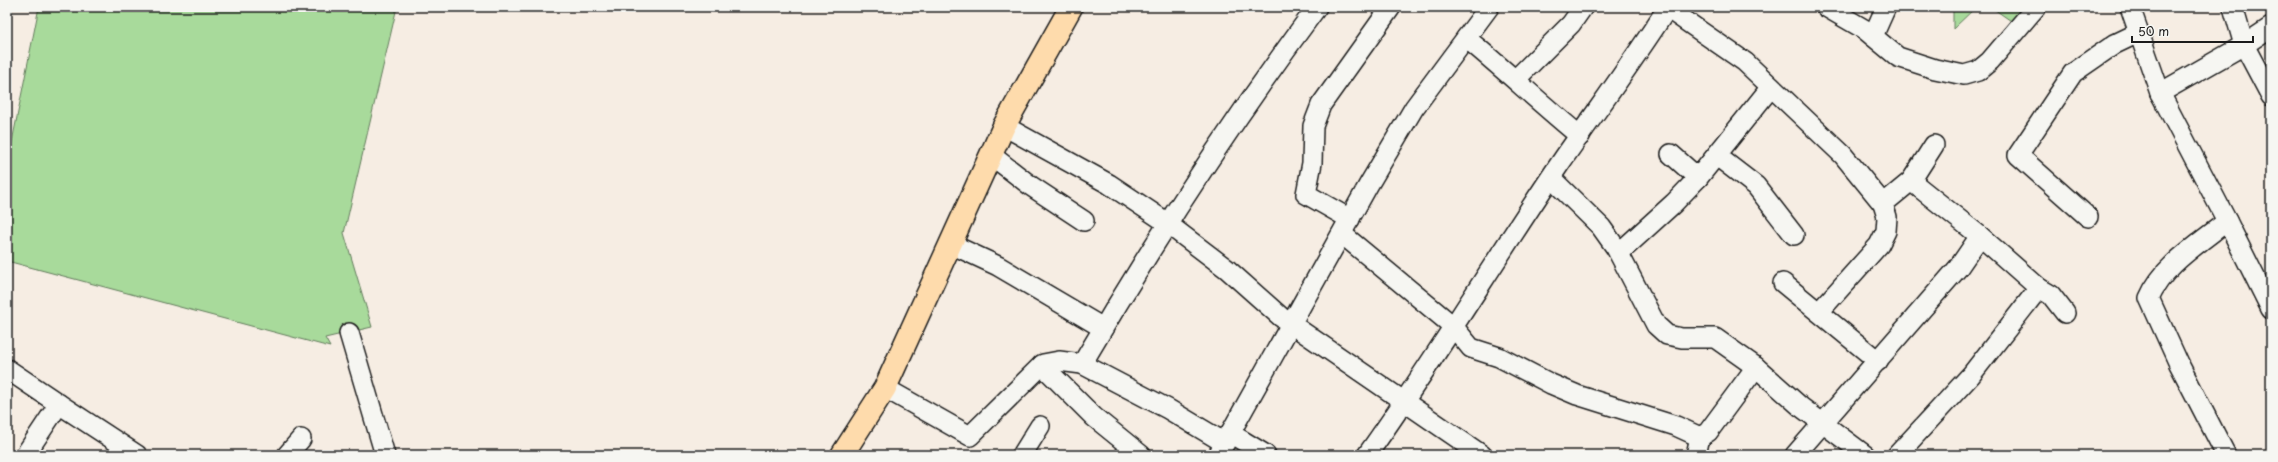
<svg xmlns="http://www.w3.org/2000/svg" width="2278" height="462" viewBox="0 0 2278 462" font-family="'Playpen Sans',sans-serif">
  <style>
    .green { fill: #a8da9b; stroke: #627b5c }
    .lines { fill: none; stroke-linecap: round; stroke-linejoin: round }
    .minor-casing { stroke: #1c1c1c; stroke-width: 22 }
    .major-casing { stroke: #1c1c1c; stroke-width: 25 }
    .minor { stroke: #f6f6f2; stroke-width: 19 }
    .major { stroke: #fedbac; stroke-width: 22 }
  </style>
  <rect width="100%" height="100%" fill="#f6ede3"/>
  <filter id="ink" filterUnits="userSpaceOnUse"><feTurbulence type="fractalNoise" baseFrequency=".025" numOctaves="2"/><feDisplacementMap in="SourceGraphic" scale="8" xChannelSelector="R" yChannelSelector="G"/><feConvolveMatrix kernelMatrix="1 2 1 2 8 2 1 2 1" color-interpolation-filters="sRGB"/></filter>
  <g filter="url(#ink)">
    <!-- green -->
    <g class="green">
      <polygon points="39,7 397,7 344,233 372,327 325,338 330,347 7,261 7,167"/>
      <polygon points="1953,7 1976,7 1953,29"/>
      <polygon points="1991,7 2028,7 2014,23"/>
    </g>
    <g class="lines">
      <defs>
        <g id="minor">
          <polyline points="1826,7 1864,29 1898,57 1935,69 1964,75 1978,71 1990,61 2036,7"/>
          <polyline points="2130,7 2160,93 2227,221 2271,309"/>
          <polyline points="2233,7 2244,45 2271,96"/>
          <polyline points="1667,8 1745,62 1843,155 1883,204 1887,217 1886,231 1879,245 1819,312"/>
          <polyline points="1873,36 1886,7"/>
          <path d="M 1466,38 C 1505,70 1541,104 1580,136"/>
          <polyline points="1516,79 1571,24 1583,7"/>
          <polyline points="2160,93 2244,45 2271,27"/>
          <polyline points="1004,126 1109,184 1160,218 1227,269 1281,317 1482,455"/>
          <polyline points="1671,154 1698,178"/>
          <polyline points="991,155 1031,186 1084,221"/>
          <polyline points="1717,156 1756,186 1794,235"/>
          <polyline points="1551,178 1601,227 1616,248 1656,325 1667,335 1682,338 1715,338 1756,367 1801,407 1865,455"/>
          <polyline points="1911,181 1934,145"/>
          <polyline points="1883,204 1911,181 1980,236 2039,288 2051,295 2065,313"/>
          <polyline points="2088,217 2018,155 2073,73 2115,44 2138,33"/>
          <polyline points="1350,219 1306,194 1312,163 1313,126 1321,105 1391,7"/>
          <polyline points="1342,234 1453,326 1471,348 1499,357 1551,384 1577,395 1676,426 1700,437 1708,432 1756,367"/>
          <polyline points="951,244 998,266 1103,328"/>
          <polyline points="1619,253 1674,203 1698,178 1771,87"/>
          <polyline points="1783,283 1878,361"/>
          <polyline points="349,333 385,455"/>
          <path d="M 1082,364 C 1154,241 1232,121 1317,7"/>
          <polyline points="1042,365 1094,417 1141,455"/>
          <polyline points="7,369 59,404"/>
          <polyline points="885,388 970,436 1043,364 1059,361 1082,364 1168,409 1225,443"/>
          <polyline points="1230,433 1266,455"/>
          <polyline points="25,455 59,404 137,455"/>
          <polyline points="287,455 301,439"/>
          <polyline points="1022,455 1040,426"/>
          <polyline points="1218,455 1369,184 1414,108 1489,7"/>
          <path d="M 1367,455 C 1435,360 1495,259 1561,162 C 1597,110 1634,60 1668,7"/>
          <polyline points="1696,455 1700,437"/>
          <polyline points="1795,455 1958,268 1980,236"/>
          <polyline points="1897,455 1971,375 2039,288"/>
          <path d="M 2226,455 L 2179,364 L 2149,298 C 2163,265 2200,243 2227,221"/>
        </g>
        <polyline id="major" points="842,455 885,388 1004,126 1071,7"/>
      </defs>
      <!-- minor casing -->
      <use href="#minor" class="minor-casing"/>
      <!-- major casing -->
      <use href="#major" class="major-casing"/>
      <!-- minor -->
      <use href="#minor" class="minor"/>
      <!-- major -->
      <use href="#major" class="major"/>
    </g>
  </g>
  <!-- margin -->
  <rect width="2278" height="462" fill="none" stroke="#f6f6f2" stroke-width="24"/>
  <rect x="12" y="12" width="2254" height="438" fill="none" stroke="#1c1c1c" stroke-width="1.5" filter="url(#ink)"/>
  <!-- scale -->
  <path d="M2132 36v6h121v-6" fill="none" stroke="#1c1c1c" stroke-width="2"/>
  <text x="2138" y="36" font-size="12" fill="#1c1c1c" stroke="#f6f6f2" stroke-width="3" paint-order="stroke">50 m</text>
</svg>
